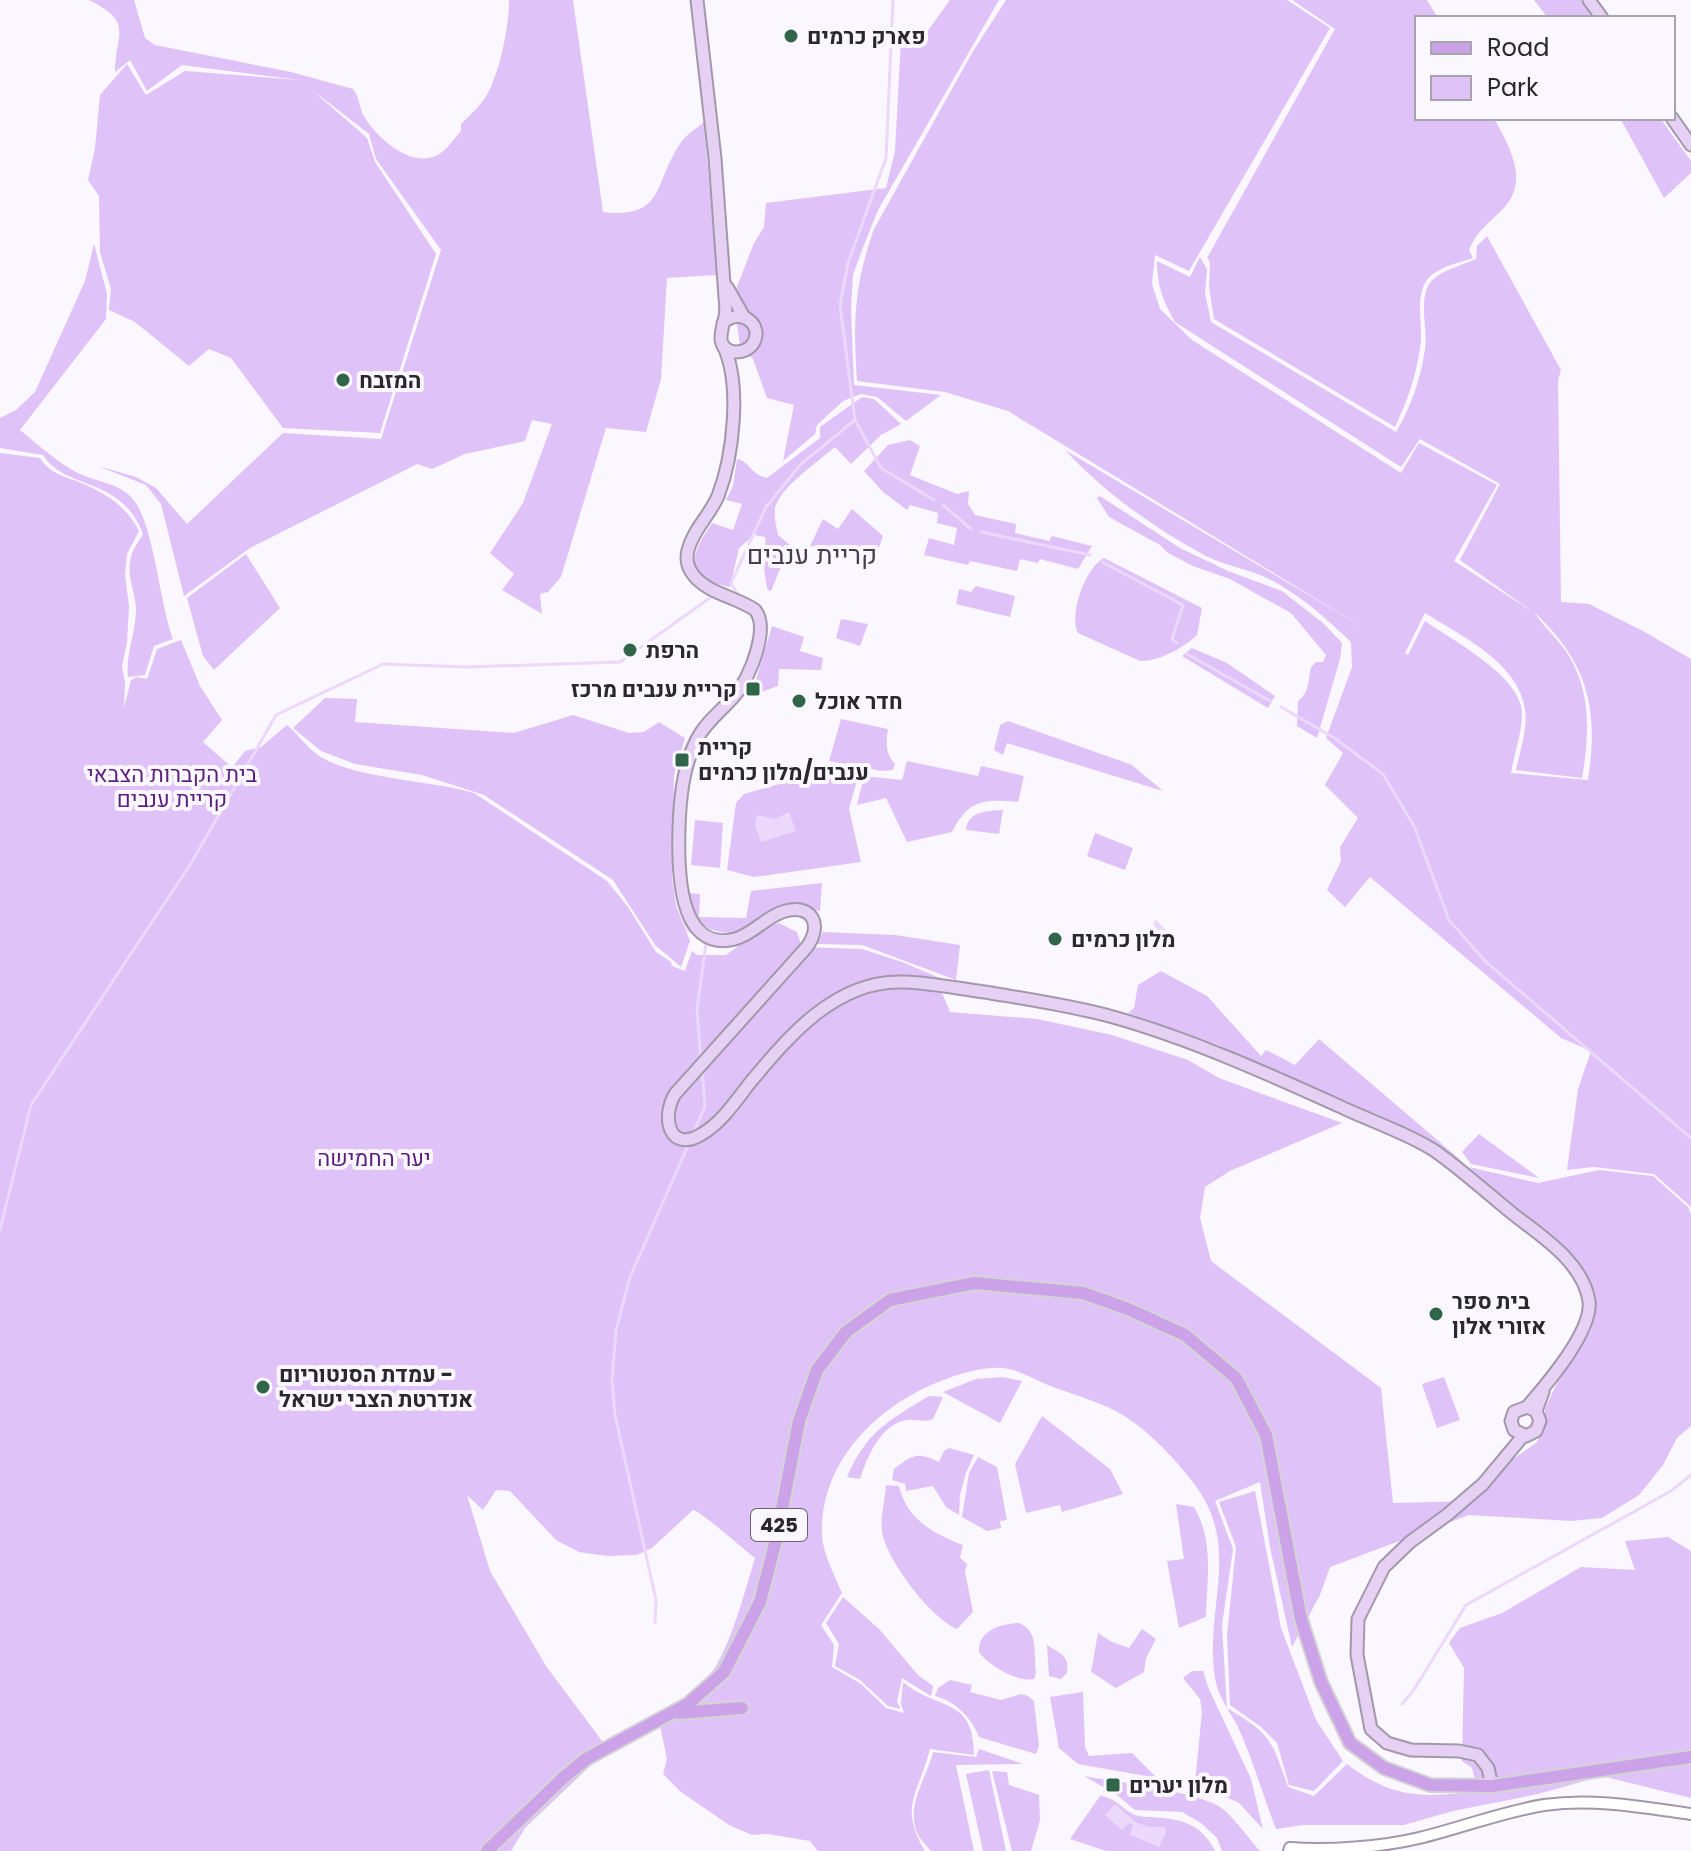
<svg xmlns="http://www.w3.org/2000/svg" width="1691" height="1851" viewBox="0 0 1691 1851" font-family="Poppins,Heebo,sans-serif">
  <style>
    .green { fill: #dfc2f8; fill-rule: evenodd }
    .water { fill: #ebd8fb }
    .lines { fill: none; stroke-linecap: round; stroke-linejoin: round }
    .stream { stroke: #ebd8fb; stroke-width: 3 }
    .tertiary-casing { stroke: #a298aa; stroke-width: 14 }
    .secondary-casing { stroke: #a298aa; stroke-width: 15 }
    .primary-casing { stroke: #d5d4d5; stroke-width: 16 }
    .tertiary { stroke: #fff; stroke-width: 10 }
    .secondary { stroke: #e6d1f4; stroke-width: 11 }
    .primary { stroke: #cca3e9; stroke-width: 12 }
    .poi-dot { fill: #31654a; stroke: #fbf7fe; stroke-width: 3 }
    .labels { text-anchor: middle; stroke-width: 8; stroke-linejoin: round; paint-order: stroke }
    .shield { fill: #fbf7fe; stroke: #69656c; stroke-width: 2 }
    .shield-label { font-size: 20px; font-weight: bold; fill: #2b272e }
    .poi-label { font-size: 22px; font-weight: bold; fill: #2b272e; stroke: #fbf7fe; text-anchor: start }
    .park-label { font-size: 22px; fill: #5a1e7f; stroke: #fbf7fe }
    .quarter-label { font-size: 26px; fill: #473f4e; stroke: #fbf7fe }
  </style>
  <rect width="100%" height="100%" fill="#fbf7fe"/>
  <!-- green -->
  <g class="green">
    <path d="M 89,0 L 134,0 L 145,38 L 155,45 L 291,72 L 353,89 C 360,97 359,109 365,118 C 378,138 407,165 433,157 C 445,153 454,139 461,131 L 461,124 C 472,113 484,103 490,89 C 501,65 509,26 509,0 L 573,0 L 603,212 C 666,219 653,183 680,144 C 685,135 696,129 704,122 L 717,275 L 667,278 L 661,379 L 646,432 L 606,428 L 561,577 L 548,592 L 540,594 L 542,614 L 502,590 L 514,574 L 490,553 L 523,503 L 552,424 L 532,420 L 525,441 L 465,454 L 432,469 L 417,464 L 250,548 L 184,596 L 161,504 L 146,485 L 98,466 L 136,477 L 156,488 L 187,524 L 283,433 L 381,439 L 441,250 L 376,159 L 369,134 L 311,89 L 367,138 L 375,162 L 436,254 L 380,433 L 283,428 L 231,358 L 209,349 L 189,366 L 135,322 L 109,310 L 111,289 L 100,252 L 99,196 L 88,180 L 95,148 L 100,95 L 127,64 L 146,95 L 185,71 L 299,80 L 182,65 L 147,91 L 130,60 L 115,72 C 115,33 135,23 89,0 Z"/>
    <polygon points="950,0 999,0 878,210 862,250 853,275 851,310 854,385 941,395 906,421 877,397 861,394 843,401 817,425 815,434 783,461 794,405 767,398 753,359 740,345 733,297 754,243 764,227 766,203 886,188 895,151 901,39 924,36"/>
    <path d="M 1006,0 L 1287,0 L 1330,28 L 1189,271 L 1155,255 L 1152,284 L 1160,309 L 1192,340 L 1401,473 L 1419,443 L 1497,485 L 1454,561 L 1533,612 L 1460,560 L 1500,484 L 1420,439 L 1401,467 L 1175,322 C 1163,301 1157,286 1157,261 L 1190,277 L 1200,257 L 1207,269 L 1205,293 L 1211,322 L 1396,432 C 1411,407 1421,378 1425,349 C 1428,329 1419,304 1428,286 C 1436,271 1461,266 1476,259 L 1477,246 L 1487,236 L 1561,370 L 1558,380 L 1561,602 L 1589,604 L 1643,631 L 1691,659 L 1691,1207 L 1654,1174 L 1594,1167 L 1567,1170 L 1578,1089 L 1591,1051 L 1561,1038 L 1370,877 L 1345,907 L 1327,890 L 1341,861 L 1340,847 L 1358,818 L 1325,785 L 1343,753 L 1326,738 L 1352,667 L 1351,642 C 1326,618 1300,595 1269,579 C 1249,569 1226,566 1206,556 C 1154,528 1105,493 1065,450 L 1369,631 L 1008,411 L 945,392 L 857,381 C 853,321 854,286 874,229 L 972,53 ZM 1534,612 C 1588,662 1599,709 1588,780 L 1511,773 C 1514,753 1525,725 1521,706 C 1513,672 1452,640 1425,621 L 1408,655 L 1405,653 L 1425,613 C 1461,636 1518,662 1525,709 C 1528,728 1520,751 1516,770 L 1582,778 C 1589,736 1592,695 1569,656 C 1559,640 1543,626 1534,612 Z"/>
    <path d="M 1292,0 L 1427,0 L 1438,18 L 1417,18 L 1417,118 L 1494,118 C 1510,148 1531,182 1501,211 C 1487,224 1476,233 1469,250 L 1473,258 C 1458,263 1437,267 1427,280 C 1414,297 1424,327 1420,348 C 1416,376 1407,402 1395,427 L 1214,319 L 1209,287 L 1210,262 L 1207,258 L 1335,29 Z"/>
    <polygon points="1534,0 1581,0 1592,18 1548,18"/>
    <polygon points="1620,118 1660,118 1691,161 1691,173 1664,198"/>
    <path d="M 94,244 L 107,294 L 106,319 L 20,430 C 37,444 55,460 74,471 C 91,481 117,482 131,497 C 154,520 159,603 173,639 L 154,646 L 145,675 L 128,677 C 125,656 136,633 136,608 C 135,591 126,575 131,557 C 133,549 139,541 143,534 C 121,475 65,491 43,455 L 0,448 L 0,418 L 16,410 L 35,392 L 85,281 Z"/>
    <path d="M 862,397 L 874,399 L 901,424 L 881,435 L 851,464 L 835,447 C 819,461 779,488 775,508 C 774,517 776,526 778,535 L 790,545 L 771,591 L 768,590 C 766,585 763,562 763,557 C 763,549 767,546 765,537 L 754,535 L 739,548 L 730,587 C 681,577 690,556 712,523 L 733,530 L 742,504 L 726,500 L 733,486 L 737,459 C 750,462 750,474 767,478 L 820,438 L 820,427 Z"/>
    <polygon points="910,440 920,446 910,475 957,494 969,491 968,504 975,515 1016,524 1015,533 1049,541 1052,536 1092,546 1078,569 1040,559 1038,563 1020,559 1017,571 970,561 968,565 924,555 929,538 954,545 957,528 937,523 938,513 910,505 907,510 883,492 864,471 888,445"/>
    <path d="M 0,453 L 40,458 C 51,476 70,477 88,486 C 110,496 128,509 139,531 L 127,554 L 125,575 L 129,606 L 127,643 L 122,666 L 125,683 L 124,708 L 131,680 L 136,677 L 147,679 L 157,649 L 181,640 L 200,686 L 222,720 L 203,742 L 235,770 L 234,765 L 245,751 L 261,747 L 287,725 C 297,734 307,747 318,755 C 352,779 431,780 474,793 L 607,881 L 628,907 L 656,952 L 671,962 L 672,966 L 685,971 L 692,951 L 697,955 L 726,955 L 761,929 L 779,923 L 797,932 L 802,947 L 862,949 L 902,962 L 961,987 L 940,988 L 950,1012 L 1037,1019 L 1112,1035 L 1188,1060 L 1219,1078 L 1342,1123 L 1230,1171 L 1205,1187 L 1200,1218 L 1211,1261 L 1381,1388 L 1393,1503 L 1474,1501 L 1510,1461 L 1536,1443 L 1545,1429 L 1545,1409 L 1557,1383 L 1591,1330 L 1596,1302 L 1576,1260 L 1469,1167 L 1538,1183 L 1599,1170 L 1653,1176 L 1688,1207 L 1691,1214 L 1691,1426 L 1677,1438 L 1663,1465 L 1639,1495 L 1602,1518 L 1571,1521 L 1469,1515 L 1330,1567 L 1320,1595 L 1292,1647 L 1270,1547 L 1260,1482 L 1215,1501 L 1233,1549 L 1222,1625 L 1227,1708 C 1272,1735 1271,1739 1288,1787 L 1314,1796 L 1347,1764 C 1392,1799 1424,1798 1478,1791 L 1472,1768 L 1462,1761 L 1464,1668 L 1449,1643 L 1460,1628 L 1502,1613 L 1581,1567 L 1635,1570 L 1625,1541 L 1668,1537 L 1691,1551 L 1691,1798 L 1602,1776 L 1538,1794 L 1453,1811 L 1404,1825 L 1303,1825 L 1276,1829 C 1263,1796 1253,1760 1238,1727 C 1230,1711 1218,1697 1215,1678 C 1204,1608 1242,1548 1195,1485 C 1176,1460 1152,1434 1126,1417 C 1103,1402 1073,1395 1048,1385 C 1034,1379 1017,1369 1003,1368 C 984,1367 966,1372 949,1378 C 882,1401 819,1459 822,1536 C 823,1554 835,1576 842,1593 L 821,1625 L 834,1645 L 832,1667 L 861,1684 L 886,1708 L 904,1713 L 901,1704 L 903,1682 C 937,1711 974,1696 974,1755 L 930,1749 C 919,1793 898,1806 925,1851 L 818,1851 L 810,1841 L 767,1834 L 752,1835 L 729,1825 L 681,1792 L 663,1774 L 667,1759 L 658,1716 C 677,1703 704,1686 716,1666 C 733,1637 745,1591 755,1558 C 743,1549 702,1512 693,1510 L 652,1548 L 637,1555 L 607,1556 L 579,1552 L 556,1540 L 510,1491 L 496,1490 L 483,1510 L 467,1495 L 490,1571 L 546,1666 L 608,1749 L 525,1828 L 511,1851 L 0,1851 Z"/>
    <path d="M 1100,496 L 1180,548 L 1228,571 L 1282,591 L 1323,623 L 1342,643 L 1340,659 L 1317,738 L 1297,726 L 1298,701 C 1310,692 1308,680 1311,667 L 1316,662 L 1323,662 L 1326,655 L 1291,613 L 1230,579 L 1193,566 L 1168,553 L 1160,545 L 1109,517 L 1097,498 Z"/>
    <polygon points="852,509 883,536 874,562 845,552 810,546 823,519 838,529"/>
    <polygon points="246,554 280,608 214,670 203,656 187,598"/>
    <path d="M 1104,558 L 1202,608 L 1197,635 C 1183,648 1160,661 1140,661 L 1078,633 C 1068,614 1086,567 1104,558 Z"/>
    <polygon points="976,586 1015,596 1010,617 956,604 959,589 971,592"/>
    <polygon points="841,619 868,624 860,646 836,638"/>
    <polygon points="772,626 804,637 800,651 823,658 821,670 779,669 778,686 756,694 753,690"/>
    <polygon points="1192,648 1227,663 1275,696 1268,708 1182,656"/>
    <polygon points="325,698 357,699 355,722 514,733 573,715 629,733 644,732 659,722 685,738 674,775 672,878 676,905 690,941 681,967 655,945 613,880 484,795 422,775 355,764 321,751 293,728"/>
    <path d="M 841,719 L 888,729 C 886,743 885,753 895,764 L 893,770 L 882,771 L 829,761 Z"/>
    <polygon points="1008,721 1132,765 1163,791 1007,743 1003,755 994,750 1000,725"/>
    <path d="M 907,761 L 978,776 L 981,766 L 1024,776 L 1018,802 C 984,799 969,799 952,832 L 907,842 L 886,798 L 857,805 L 864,776 L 902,780 Z"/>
    <polygon points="804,763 859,773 849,809 861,862 754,877 727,870 736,803 744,794 797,779"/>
    <path d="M 1003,810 L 999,834 L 966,830 C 968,811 987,811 1003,810 Z"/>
    <polygon points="695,820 723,823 720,868 691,865"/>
    <polygon points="1095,833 1133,848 1125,870 1087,856"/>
    <path d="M 822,883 L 820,911 C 807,908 797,900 784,904 C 760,912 744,939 716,931 C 698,927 693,910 689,893 L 700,894 L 699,917 L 746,918 L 751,891 Z"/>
    <polygon points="823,932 895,935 960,945 956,980 862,945 817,944"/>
    <polygon points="1161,971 1207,996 1261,1056 1266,1050 1295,1065 1319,1039 1463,1162 1398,1124 1216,1044 1128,1013 1134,1008 1138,985"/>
    <polygon points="1479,1134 1539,1178 1471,1164 1462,1152"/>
    <polygon points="1003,1377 1022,1381 1000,1423 943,1392 976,1379"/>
    <polygon points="1444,1377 1460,1420 1437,1428 1422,1384"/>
    <path d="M 929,1396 L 943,1397 L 933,1419 C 923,1423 917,1419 907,1420 C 880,1424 867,1458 860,1479 L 847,1477 C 867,1431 888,1421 929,1396 Z"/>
    <polygon points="1042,1416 1110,1469 1123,1494 1062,1512 1060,1505 1026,1513 1015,1464"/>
    <path d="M 949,1448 L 974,1455 L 966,1473 L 960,1495 L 959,1515 L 946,1507 L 933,1486 L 906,1491 L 905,1484 L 892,1480 L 894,1469 C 912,1455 917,1451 939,1462 L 944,1451 Z"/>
    <polygon points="978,1457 997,1467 1007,1520 1000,1521 1001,1528 987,1531 962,1517 969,1473"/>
    <path d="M 886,1485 L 899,1486 C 907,1520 934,1534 963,1545 L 960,1558 L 967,1564 L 965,1572 L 973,1612 L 957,1629 C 931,1618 890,1564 883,1536 C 879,1521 885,1501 886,1485 Z"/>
    <polygon points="1255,1491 1281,1628 1316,1720 1343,1761 1314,1791 1289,1785 1277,1743 1261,1727 1230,1705 1227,1635 1236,1547 1219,1502"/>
    <path d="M 1176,1504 L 1194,1507 C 1214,1541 1207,1578 1206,1617 L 1179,1628 L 1167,1561 L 1184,1559 Z"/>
    <polygon points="843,1597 879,1629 918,1675 933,1686 931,1696 902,1678 897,1702 901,1709 888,1706 860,1680 835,1666 839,1644 826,1623"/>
    <path d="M 1019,1623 C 1040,1631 1033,1655 1036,1673 L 1034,1679 C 1018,1683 988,1665 979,1652 C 978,1630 1001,1624 1019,1623 Z"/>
    <polygon points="1142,1629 1156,1639 1146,1658 1144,1672 1116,1688 1091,1672 1098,1633 1112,1642 1129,1648"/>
    <path d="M 1047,1645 C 1059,1653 1070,1655 1067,1673 L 1061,1679 L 1049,1676 Z"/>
    <polygon points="1192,1671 1203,1671 1208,1687 1251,1779 1263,1829 1239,1803 1195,1783 1202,1712 1200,1699 1183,1678"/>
    <path d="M 950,1680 L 972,1685 L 970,1692 L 1001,1700 L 1021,1694 L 1028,1696 L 1034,1701 L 1039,1746 L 1036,1754 L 979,1737 C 972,1718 954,1700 935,1696 L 938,1688 Z"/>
    <polygon points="1083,1692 1085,1747 1089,1756 1132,1753 1157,1778 1078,1764 1059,1748 1050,1697"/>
    <path d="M 979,1749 L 1023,1764 L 956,1765 L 974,1851 L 931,1851 C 926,1845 918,1837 916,1830 C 907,1803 927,1777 933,1752 L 976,1757 Z"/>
    <polygon points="989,1770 1006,1851 983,1851 966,1774"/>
    <polygon points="992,1771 1007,1772 1009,1785 1039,1795 1040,1820 1031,1851 1012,1851"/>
    <path d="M 1084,1776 C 1116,1782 1199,1791 1223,1809 C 1236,1820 1248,1838 1260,1851 L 1222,1851 L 1217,1838 L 1201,1823 L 1182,1812 L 1135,1810 L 1117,1795 Z"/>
    <path d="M 1100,1796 C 1115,1797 1121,1808 1133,1814 C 1139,1817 1146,1817 1152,1817 C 1181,1819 1201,1823 1215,1851 L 1106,1851 L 1070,1839 Z"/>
  </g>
  <!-- water -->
  <g class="water">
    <polygon points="789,812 796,831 761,842 755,826 757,815 775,819"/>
    <polygon points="1156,920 1169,933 1163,944 1156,944 1153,939 1156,931 1153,922"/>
    <polygon points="1115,1804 1137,1823 1149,1827 1165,1827 1166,1833 1159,1847 1130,1835 1133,1825 1129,1823 1122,1830 1105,1815"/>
  </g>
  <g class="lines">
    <!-- stream -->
    <g class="stream">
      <polyline points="893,0 886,158 848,263 840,305 855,420 881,468 934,500"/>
      <polyline points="943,505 971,529"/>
      <polyline points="981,532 1090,555"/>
      <polyline points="1102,562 1183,605 1172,639 1177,643"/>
      <polyline points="739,597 731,583 766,507 801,464 855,420"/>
      <polyline points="1187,654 1270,701"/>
      <polyline points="747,663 755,631"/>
      <polyline points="1281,707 1333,737 1383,774 1414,826 1449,920 1485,961 1691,1138"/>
      <polyline points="710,714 743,673"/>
      <path d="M 678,781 C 679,762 685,743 697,729"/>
      <polyline points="681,908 686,928 706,943 697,1009 701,1061"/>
      <polyline points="693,1134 705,1106 702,1068"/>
      <polyline points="0,1230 31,1105 193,860 276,715 383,664 466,667 620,662 714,595"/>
      <polyline points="655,1622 656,1600 615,1415 612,1379 616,1330 630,1277 690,1141"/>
      <polyline points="1402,1704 1415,1688 1466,1605 1671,1491 1691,1475"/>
    </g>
    <defs>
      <path id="tertiary" d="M 1289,1851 L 1290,1848 C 1328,1851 1382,1847 1419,1838 C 1461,1828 1501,1812 1544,1805 C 1595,1798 1641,1807 1691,1814"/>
      <g id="secondary">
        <path d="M 697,0 L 715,158 L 725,298 C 726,304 726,310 725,317 C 722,330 714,349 735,352 C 742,352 748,350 752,345 C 766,326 741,306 723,323"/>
        <polyline points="1589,0 1602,18"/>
        <polyline points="1672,118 1691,145"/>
        <polyline points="727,287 744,317"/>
        <path d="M 723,345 C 742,384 733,457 718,496 C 710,515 693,530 688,550 C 686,558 687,566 692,573 C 705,593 737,597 755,610 C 770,628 750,677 736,694 C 723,710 707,720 697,739 C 683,767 680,797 679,828 C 678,863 676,954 735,939 C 753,934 765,918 782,912 C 812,902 824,925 806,948 L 675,1094 C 661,1117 669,1154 702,1134 C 721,1123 736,1101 749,1084 C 788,1037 836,979 904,982 C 933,983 962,989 991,993 C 1032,1000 1073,1006 1113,1017 C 1191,1039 1266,1073 1339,1106 C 1368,1120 1410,1134 1435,1151 C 1462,1170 1487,1193 1513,1214 C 1541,1236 1583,1262 1589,1301 C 1593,1331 1546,1385 1527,1407"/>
        <polyline points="1536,1411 1527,1407 1514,1412 1511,1421 1514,1430 1526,1436 1536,1431 1540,1421 1536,1411 1543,1392"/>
        <polyline points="1492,1786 1488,1768 1478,1755 1459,1751 1411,1750 1387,1743 1371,1729 1357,1655 1358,1619 1384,1567 1410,1542 1447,1515 1483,1484 1523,1436"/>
      </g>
      <g id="primary">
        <polyline points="678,1713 742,1708"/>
        <polyline points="487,1851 563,1778 586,1759 688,1704 724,1672 760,1602 776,1540 799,1421 817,1370 846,1332 890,1300 974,1283 1083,1293 1128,1309 1185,1335 1236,1378 1266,1435 1301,1619 1321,1682 1350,1743 1384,1768 1430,1785 1492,1786 1691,1757"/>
      </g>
    </defs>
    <!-- tertiary casing -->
    <use href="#tertiary" class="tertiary-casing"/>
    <!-- secondary casing -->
    <use href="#secondary" class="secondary-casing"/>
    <!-- primary casing -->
    <use href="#primary" class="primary-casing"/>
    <!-- tertiary -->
    <use href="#tertiary" class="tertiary"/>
    <!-- secondary -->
    <use href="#secondary" class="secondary"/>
    <!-- primary -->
    <use href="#primary" class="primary"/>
  </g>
  <!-- markers -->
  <g class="poi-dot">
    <circle cx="791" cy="36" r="8"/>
    <circle cx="343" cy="380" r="8"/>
    <circle cx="630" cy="650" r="8"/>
    <rect x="745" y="681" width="16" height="16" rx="4"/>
    <circle cx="799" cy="701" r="8"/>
    <rect x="674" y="752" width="16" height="16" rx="4"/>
    <circle cx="1055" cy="939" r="8"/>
    <circle cx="1436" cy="1314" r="8"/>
    <circle cx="263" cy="1387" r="8"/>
    <rect x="1105" y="1777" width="16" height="16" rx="4"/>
  </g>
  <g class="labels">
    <!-- shield labels -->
    <rect class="shield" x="751" y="1509" width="56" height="32" rx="6"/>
    <g class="shield-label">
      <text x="779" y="1532">425</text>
    </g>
    <!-- poi labels -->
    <g class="poi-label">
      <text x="807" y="44">פארק כרמים</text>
      <text x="359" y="388">המזבח</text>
      <text x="646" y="658">הרפת</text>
      <text x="737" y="697" text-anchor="end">קריית ענבים מרכז</text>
      <text x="815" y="709">חדר אוכל</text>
      <text x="698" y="755">קריית<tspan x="698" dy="25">ענבים/מלון כרמים</tspan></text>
      <text x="1071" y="947">מלון כרמים</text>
      <text x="1452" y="1309">בית ספר<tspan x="1452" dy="25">אזורי אלון</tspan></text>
      <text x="279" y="1382">עמדת הסנטוריום -<tspan x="279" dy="25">אנדרטת הצבי ישראל</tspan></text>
      <text x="1129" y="1793">מלון יערים</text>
    </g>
    <!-- park labels -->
    <g class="park-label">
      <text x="172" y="782">בית הקברות הצבאי<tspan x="172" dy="25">קריית ענבים</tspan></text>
      <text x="374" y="1166">יער החמישה</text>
    </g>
    <!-- quarter labels -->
    <g class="quarter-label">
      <text x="812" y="564">קריית ענבים</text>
    </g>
  </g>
  <!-- legend -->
  <rect x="1415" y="16" width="260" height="104" fill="#fbf7fe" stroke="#a8a4ab" stroke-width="2"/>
  <rect x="1431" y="42" width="40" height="12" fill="#cca3e9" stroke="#a8a4ab" stroke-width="2"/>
  <text x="1487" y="56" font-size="24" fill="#2b272e">Road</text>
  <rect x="1431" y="76" width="40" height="24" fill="#dfc2f8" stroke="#a8a4ab" stroke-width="2"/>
  <text x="1487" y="96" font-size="24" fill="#2b272e">Park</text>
</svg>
